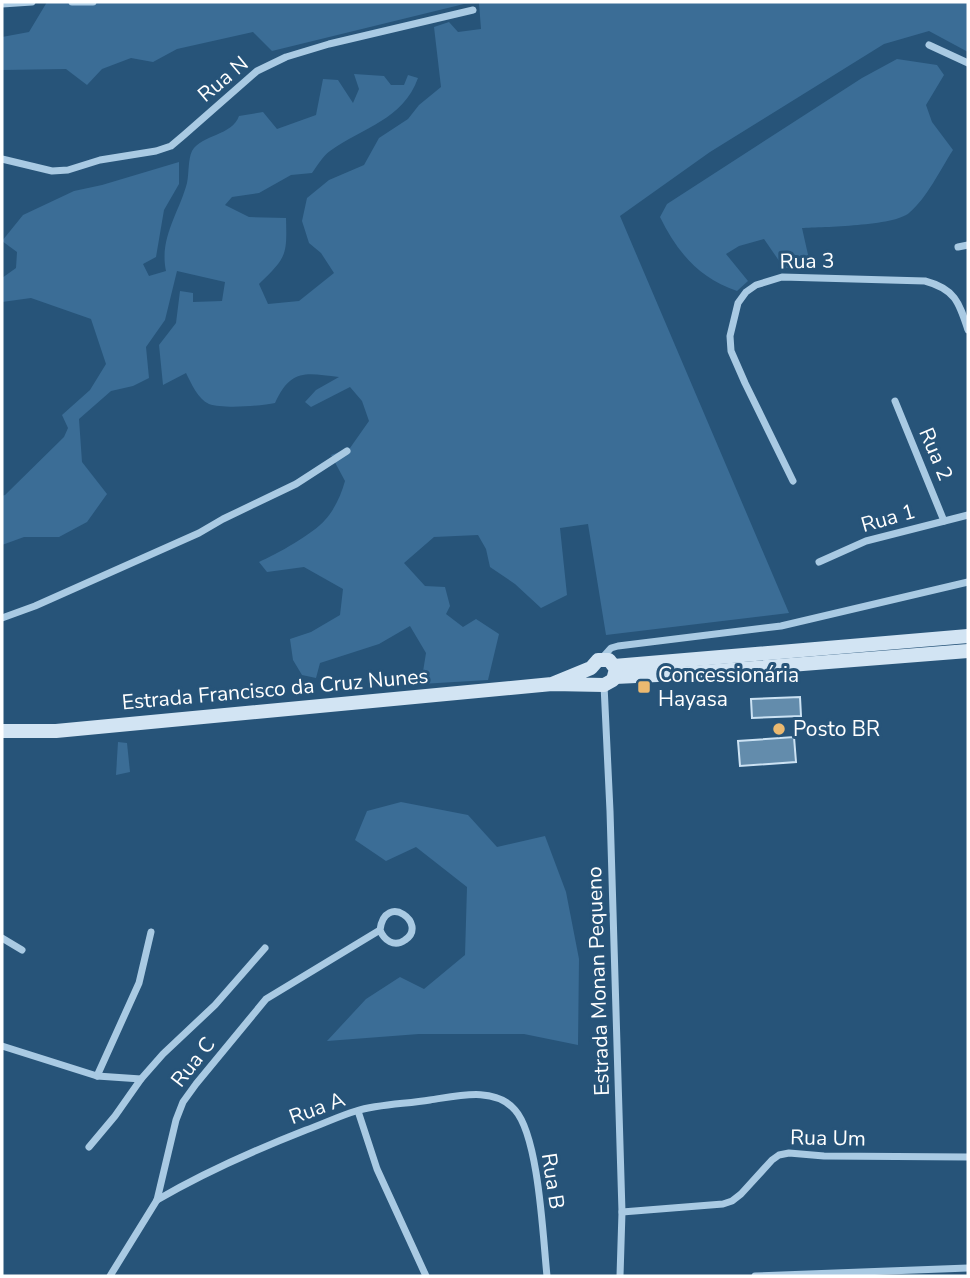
<svg xmlns="http://www.w3.org/2000/svg" width="970" height="1278" viewBox="0 0 970 1278" font-family="'Nunito Sans',sans-serif">
  <style>
    .green { fill: #3b6d96 }
    .building { fill: #638cac; stroke: #cce2f3; stroke-width: 2 }
    .lines { fill: none; stroke-linecap: round; stroke-linejoin: round }
    .street { stroke: #a9cae3; stroke-width: 7 }
    .secondary { stroke: #d2e4f3; stroke-width: 14 }
    .poi-dot { fill: #ebb970; stroke: #275479; stroke-width: 2.5 }
    .labels { text-anchor: middle; stroke-width: 6; stroke-linejoin: round; paint-order: stroke }
    .street-label { font-size: 21px; fill: #fff; stroke: #275479 }
    .poi-label { font-size: 21px; fill: #fff; stroke: #275479; text-anchor: start }
  </style>
  <rect width="100%" height="100%" fill="#275479"/>
  <!-- green -->
  <g class="green">
    <path d="M 47,2 L 968,2 L 968,52 L 929,31 L 884,44 L 710,152 L 620,216 L 789,613 L 606,635 L 588,524 L 560,528 L 567,595 L 541,608 L 515,584 L 490,567 L 486,549 L 478,535 L 434,537 L 404,563 L 425,586 L 445,587 L 450,606 L 446,614 L 463,627 L 476,619 L 499,634 L 488,680 L 421,684 L 426,653 L 410,626 L 379,644 L 320,663 L 316,678 L 302,675 L 293,660 L 290,639 L 311,632 L 340,615 L 343,589 L 304,567 L 267,572 L 259,562 C 277,554 313,534 325,520 C 335,509 341,495 345,481 L 331,455 L 350,448 L 369,421 L 362,401 L 350,387 L 311,407 L 305,402 L 316,390 L 339,377 C 306,373 291,368 275,403 C 261,406 223,409 209,404 C 198,399 191,383 186,373 L 163,385 L 159,345 L 176,323 L 180,291 L 193,293 L 193,302 L 222,301 L 225,282 L 177,271 L 165,320 L 146,347 L 149,378 L 133,386 L 111,391 L 79,419 L 82,462 L 107,494 L 87,522 L 59,537 L 24,537 L 2,545 L 2,496 L 5,495 L 64,437 L 68,428 L 62,415 L 90,390 L 106,364 L 91,319 L 31,298 L 2,302 L 2,278 L 16,268 L 17,252 L 2,241 L 23,215 L 74,191 L 102,185 L 179,162 L 179,184 L 164,210 L 156,257 L 143,264 L 149,276 L 166,271 C 159,238 179,213 187,183 C 189,173 188,159 192,151 C 202,134 232,136 239,116 L 263,112 L 277,129 L 316,115 L 323,79 L 338,80 L 353,103 L 359,89 L 354,74 L 384,76 L 391,85 L 404,85 L 408,75 L 418,78 C 403,120 363,127 330,151 C 323,156 317,166 312,173 L 291,175 L 259,193 L 232,197 L 225,205 L 249,217 L 286,218 C 287,255 287,257 259,284 L 268,304 L 299,301 L 334,273 L 321,253 L 309,243 L 302,221 L 307,198 L 329,180 L 364,165 L 379,138 L 408,119 L 419,105 L 441,87 L 434,27 L 449,22 L 458,32 L 481,29 L 479,3 L 464,4 L 272,51 L 253,32 L 177,49 L 153,62 L 131,58 L 102,69 L 87,85 L 66,69 L 2,70 L 2,37 L 29,32 Z"/>
    <path d="M 897,59 L 937,65 L 944,75 L 926,105 L 932,122 L 953,150 C 940,170 927,198 909,213 C 894,226 823,227 802,228 L 811,268 L 784,268 L 764,239 L 739,246 L 726,254 L 748,281 L 737,291 C 699,278 677,252 660,217 L 667,204 L 862,78 Z"/>
    <polygon points="118,742 127,743 130,772 116,775"/>
    <polygon points="401,802 468,815 497,847 545,836 566,892 579,959 578,1045 524,1034 419,1034 327,1041 366,999 400,977 424,989 465,955 467,887 416,847 386,861 355,840 367,811"/>
  </g>
  <!-- building -->
  <g class="building">
    <polygon points="800,697 801,716 752,718 751,699"/>
    <polygon points="794,737 796,762 740,766 738,741"/>
  </g>
  <g class="lines">
    <!-- street -->
    <g class="street">
      <polyline points="72,2 93,2"/>
      <polyline points="2,4 32,2"/>
      <polyline points="929,45 968,63"/>
      <polyline points="2,159 52,171 68,170 100,160 156,151 171,146 184,135 257,71 286,57 329,44 473,10"/>
      <polyline points="958,247 968,245"/>
      <polyline points="895,401 944,521"/>
      <path d="M 793,481 L 745,383 L 731,351 L 730,336 L 738,303 L 746,292 L 756,285 L 782,277 L 925,281 C 955,289 959,302 968,330"/>
      <polyline points="819,562 866,541 968,515"/>
      <polyline points="2,618 35,606 199,533 223,519 296,484 347,451"/>
      <polyline points="602,658 611,648 618,646 781,626 968,582"/>
      <polyline points="604,685 610,811 622,1212 620,1276"/>
      <polyline points="2,938 22,950"/>
      <polyline points="2,1046 97,1076 141,1079 163,1054 215,1005 265,948"/>
      <polyline points="97,1076 139,983 151,932"/>
      <polyline points="358,1111 377,1169 426,1276"/>
      <polyline points="89,1147 115,1116 141,1079"/>
      <path d="M 157,1200 C 205,1172 255,1150 306,1130 C 323,1124 339,1116 356,1111 C 379,1104 406,1104 430,1100 C 457,1096 495,1086 515,1110 C 539,1137 543,1239 547,1276"/>
      <polyline points="622,1212 723,1204 732,1201 741,1194 772,1160 779,1155 789,1153 824,1156 968,1157"/>
      <path d="M 110,1276 L 157,1200 L 176,1120 L 183,1102 L 196,1084 L 266,999 L 380,930 C 385,891 429,924 405,940 C 394,948 384,940 380,930"/>
      <polyline points="755,1276 968,1268"/>
    </g>
    <!-- secondary -->
    <g class="secondary">
      <polyline points="614,666 968,636"/>
      <polyline points="615,677 678,674 968,651"/>
      <polyline points="2,731 56,731 552,684 604,685 613,680 616,669 609,660 598,660 591,668 552,684"/>
    </g>
  </g>
  <!-- markers -->
  <g class="poi-dot">
    <rect x="637" y="680" width="14" height="14" rx="3.5"/>
    <circle cx="779" cy="729" r="7"/>
  </g>
  <g class="labels">
    <!-- street labels -->
    <g class="street-label">
      <text transform="translate(223 79) rotate(-40)" y="7">Rua N</text>
      <text transform="translate(807 261) rotate(-1)" y="7">Rua 3</text>
      <text transform="translate(936 454) rotate(67)" y="7">Rua 2</text>
      <text transform="translate(888 518) rotate(-16)" y="7">Rua 1</text>
      <text transform="translate(275 689) rotate(-5)" y="7">Estrada Francisco da Cruz Nunes</text>
      <text transform="translate(598 981) rotate(-92)" y="7">Estrada Monan Pequeno</text>
      <text transform="translate(193 1062) rotate(-52)" y="7">Rua C</text>
      <text transform="translate(317 1108) rotate(-20)" y="7">Rua A</text>
      <text transform="translate(828 1138) rotate(1)" y="7">Rua Um</text>
      <text transform="translate(553 1181) rotate(81)" y="7">Rua B</text>
    </g>
    <!-- poi labels -->
    <g class="poi-label">
      <text x="658" y="682">Concessionária<tspan x="658" dy="24">Hayasa</tspan></text>
      <text x="793" y="736">Posto BR</text>
    </g>
  </g>
  <!-- border -->
  <rect width="970" height="1278" fill="none" stroke="#ffffff" stroke-width="7"/>
</svg>
